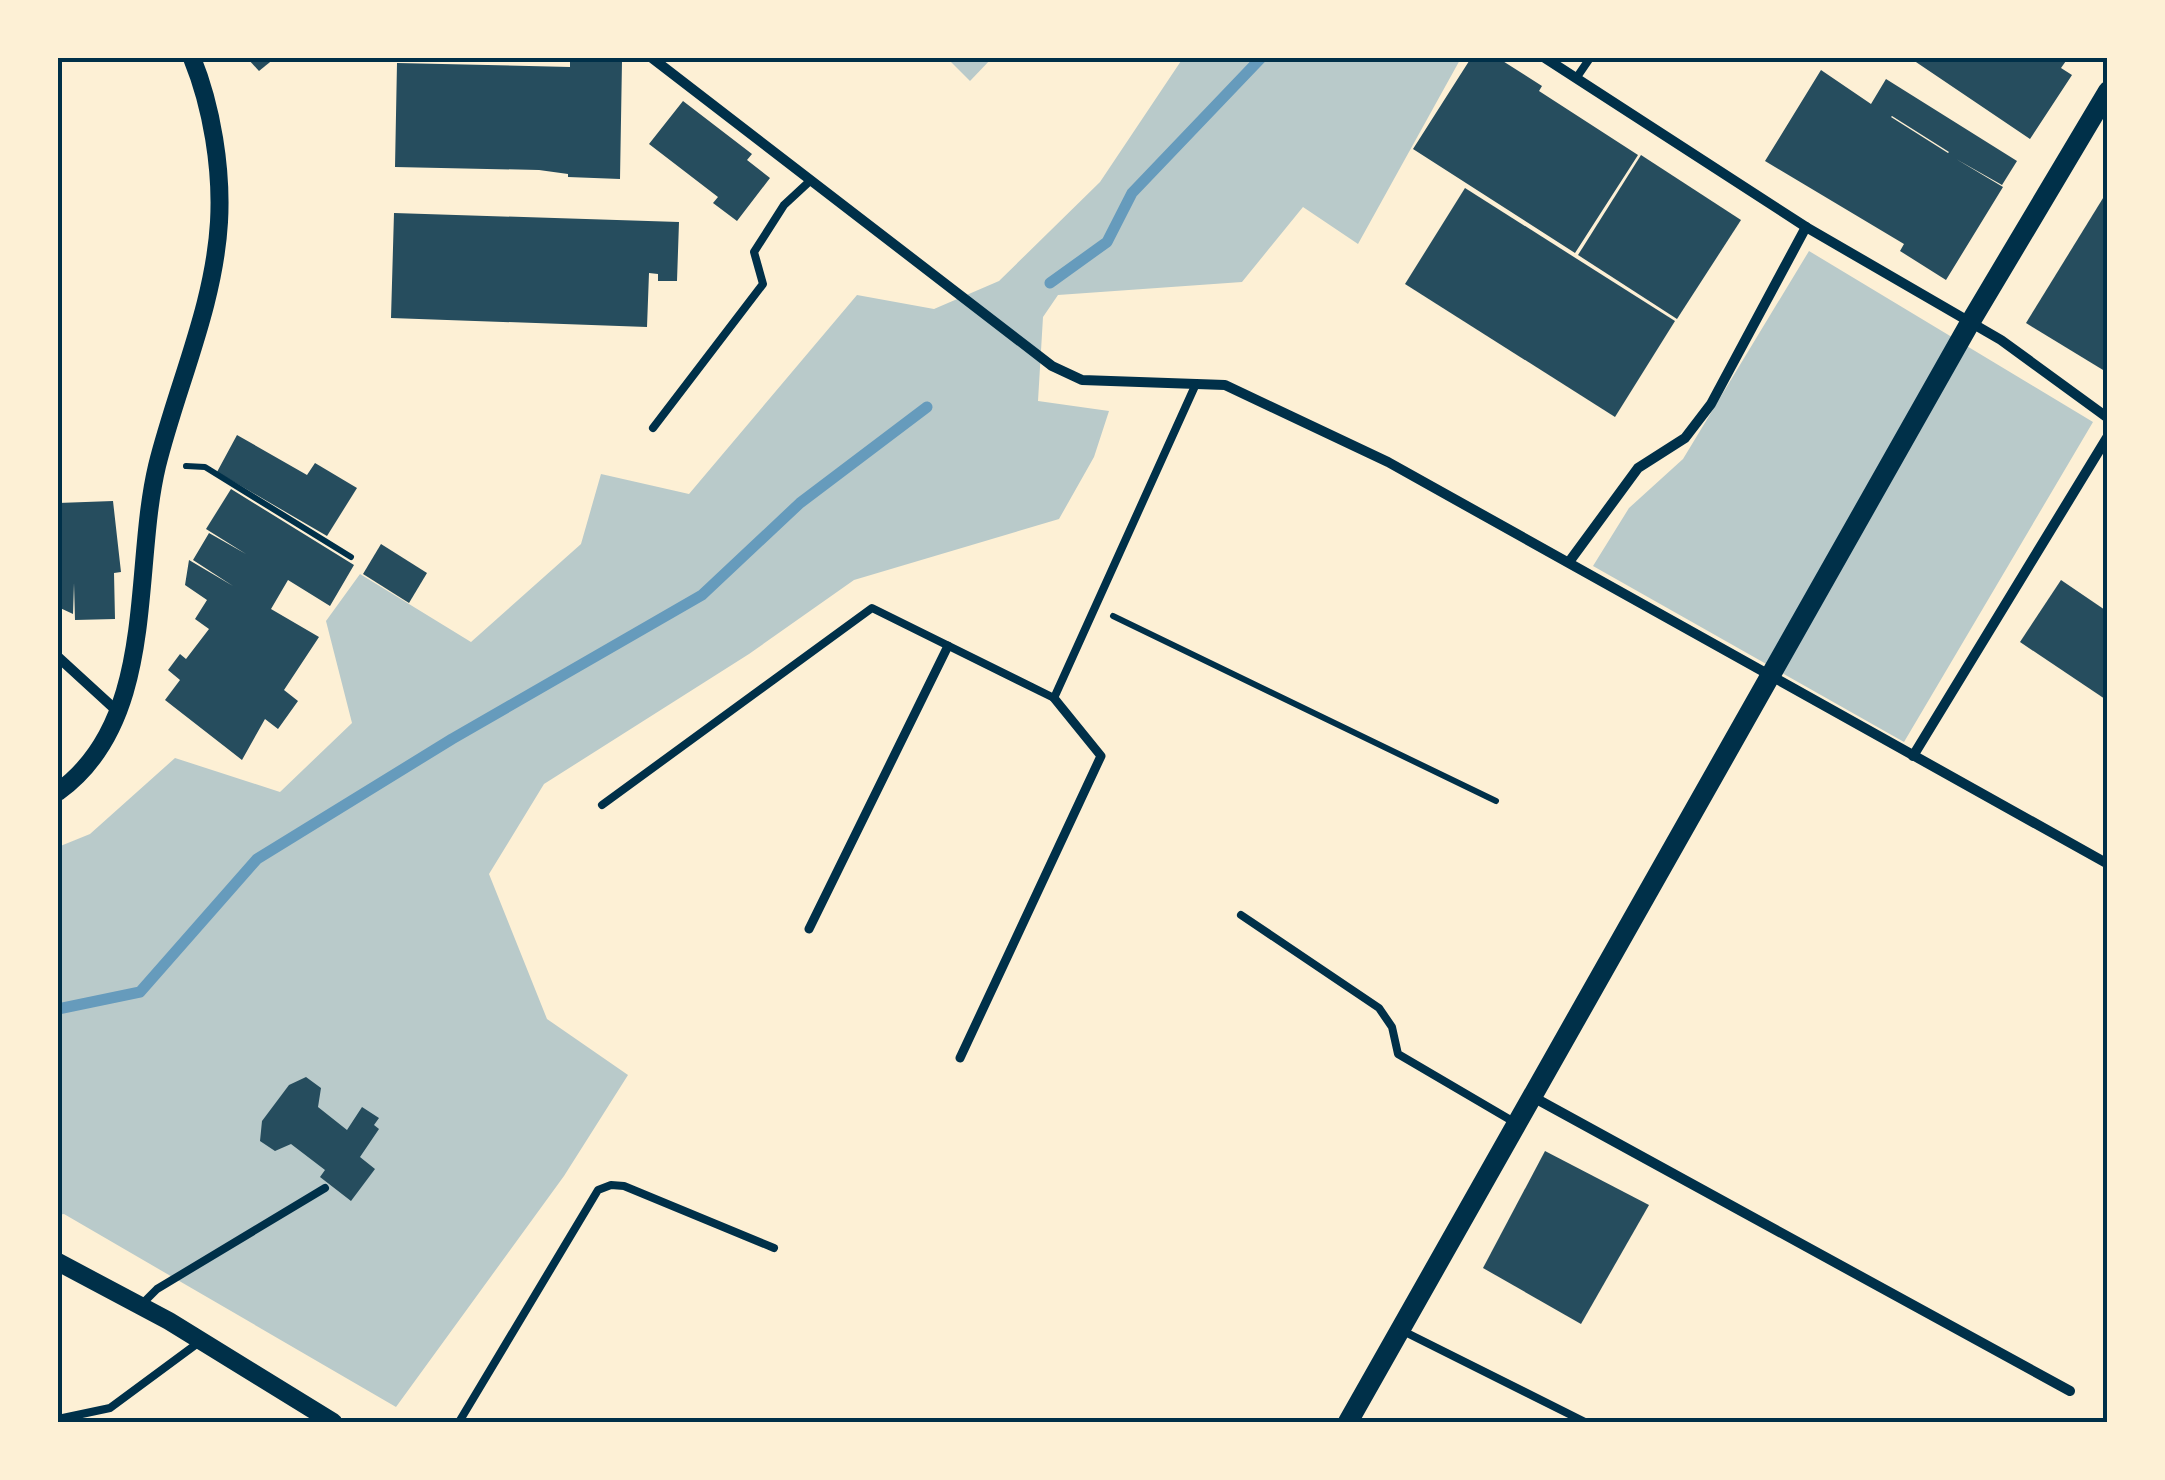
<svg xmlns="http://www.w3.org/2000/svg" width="2165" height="1480" viewBox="0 0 2165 1480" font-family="'Asap Condensed',sans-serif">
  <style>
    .green { fill: #b9caca }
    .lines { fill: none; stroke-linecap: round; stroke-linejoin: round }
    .stream { stroke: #669bbc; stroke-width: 11 }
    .building { fill: #264d5e; fill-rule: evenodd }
    .path { stroke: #003049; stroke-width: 6 }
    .service { stroke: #003049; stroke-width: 8 }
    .pedestrian { stroke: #003049; stroke-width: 9 }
    .minor { stroke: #003049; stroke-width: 10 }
    .tertiary { stroke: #003049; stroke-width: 18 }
    .secondary { stroke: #003049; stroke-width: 20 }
    .neatline { fill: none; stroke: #003049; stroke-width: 4 }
  </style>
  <rect width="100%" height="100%" fill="#fdf0d5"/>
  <!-- green -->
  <g class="green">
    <polygon points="947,58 992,58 970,81"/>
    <polygon points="1183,58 1461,58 1358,244 1303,207 1242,282 1058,295 1043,317 1038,401 1109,411 1094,457 1059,519 854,580 749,654 544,784 489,874 547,1019 628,1075 564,1176 396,1407 64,1214 58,1215 58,847 90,834 175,758 280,792 352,723 326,621 360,574 471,642 581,544 601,474 689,494 857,295 934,309 999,281 1100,182"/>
    <polygon points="1809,251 2093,422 1904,742 1593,566 1629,508 1683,459"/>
  </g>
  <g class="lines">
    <!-- stream -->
    <g class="stream">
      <polyline points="1050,283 1107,242 1132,193 1261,58"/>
      <polyline points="58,1009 140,992 257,859 452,739 702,595 800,503 927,407"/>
    </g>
  </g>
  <!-- building -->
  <g class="building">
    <polygon points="247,58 275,58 259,71"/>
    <polygon points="1471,58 1498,58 1542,86 1539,91 1638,155 1575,253 1413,149"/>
    <polygon points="1910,58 2068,58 2061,68 2072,75 2030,139"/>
    <polygon points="570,60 622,61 620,179 568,177 568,174 539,170 395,167 397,63 570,67"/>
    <path d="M 1821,70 L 1871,104 L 1886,79 L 2017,161 L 2002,185 L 1956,159 L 2003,187 L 1946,280 L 1900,251 L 1904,244 L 1765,161 ZM 1892,116 L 1949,152 L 1948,153 L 1891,117 Z"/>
    <polygon points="683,101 752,154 747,160 770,178 737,221 713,203 718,197 649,144"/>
    <polygon points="1641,155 1741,220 1677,319 1578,255"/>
    <polygon points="1465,188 1675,321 1615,417 1405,284"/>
    <polygon points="2108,190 2108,373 2026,323"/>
    <polygon points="394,213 679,222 677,281 658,281 658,274 649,273 647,327 391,318"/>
    <polygon points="237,435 307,475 315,463 357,488 327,536 217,472"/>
    <polygon points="231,489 354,565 330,606 288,580 271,609 319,637 284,690 298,701 278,729 265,719 242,760 165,700 180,680 168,670 180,654 186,659 209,629 195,619 207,600 185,585 189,560 233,586 193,560 209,533 246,554 206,529"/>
    <polygon points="113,501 121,572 114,573 115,619 75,620 74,583 73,614 58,607 58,503"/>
    <polygon points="381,544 427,573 409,603 363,574"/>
    <polygon points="2061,580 2108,612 2105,699 2020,642"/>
    <polygon points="306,1077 321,1088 318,1107 347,1130 362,1107 379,1118 374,1125 379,1129 360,1157 375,1169 351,1201 320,1177 325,1170 291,1144 275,1151 260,1141 262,1121 289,1085"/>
    <polygon points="1545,1151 1649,1205 1581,1324 1483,1268"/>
  </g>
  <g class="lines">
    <!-- path -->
    <g class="path">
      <polyline points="186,466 205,467 351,557"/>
      <polyline points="1113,616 1496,801"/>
    </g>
    <!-- service -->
    <g class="service">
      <polyline points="1577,77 1590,58"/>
      <polyline points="653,428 763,284 754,252 784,205 811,180"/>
      <polyline points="602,805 872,608 1054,698 1195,386"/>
      <polyline points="1241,915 1379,1008 1392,1027 1398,1054 1514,1122"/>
      <polyline points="141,1305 157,1289 325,1188"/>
      <polyline points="1401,1330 1585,1422"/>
      <polyline points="58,1419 110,1408 198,1343"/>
      <polyline points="459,1422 598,1190 611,1185 624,1186 774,1248"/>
    </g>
    <!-- pedestrian -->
    <g class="pedestrian">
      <polyline points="809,929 948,646"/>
      <polyline points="960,1058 1101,756 1054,698"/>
    </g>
    <!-- minor -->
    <g class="minor">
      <polyline points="652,58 1052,366 1082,380 1225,385 1388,462 2108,864"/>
      <polyline points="1545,58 1806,227 2001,340 2108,418"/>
      <polyline points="1569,562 1638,468 1685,438 1711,404 1806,227"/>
      <polyline points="58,657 117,711"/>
      <polyline points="1913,756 2108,436"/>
      <polyline points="1533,1097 2070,1391"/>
    </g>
    <!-- tertiary -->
    <g class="tertiary">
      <path d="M 58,792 C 158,720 132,571 157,466 C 177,385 214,307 219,222 C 222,169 212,107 192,58"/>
      <polyline points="58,1262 169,1321 333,1422"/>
    </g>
    <!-- secondary -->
    <polyline class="secondary" points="1348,1422 1971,321 2108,91"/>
  </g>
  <!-- border -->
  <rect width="2165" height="1480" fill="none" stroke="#fdf0d5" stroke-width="120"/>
  <rect x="60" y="60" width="2045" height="1360" class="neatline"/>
</svg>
